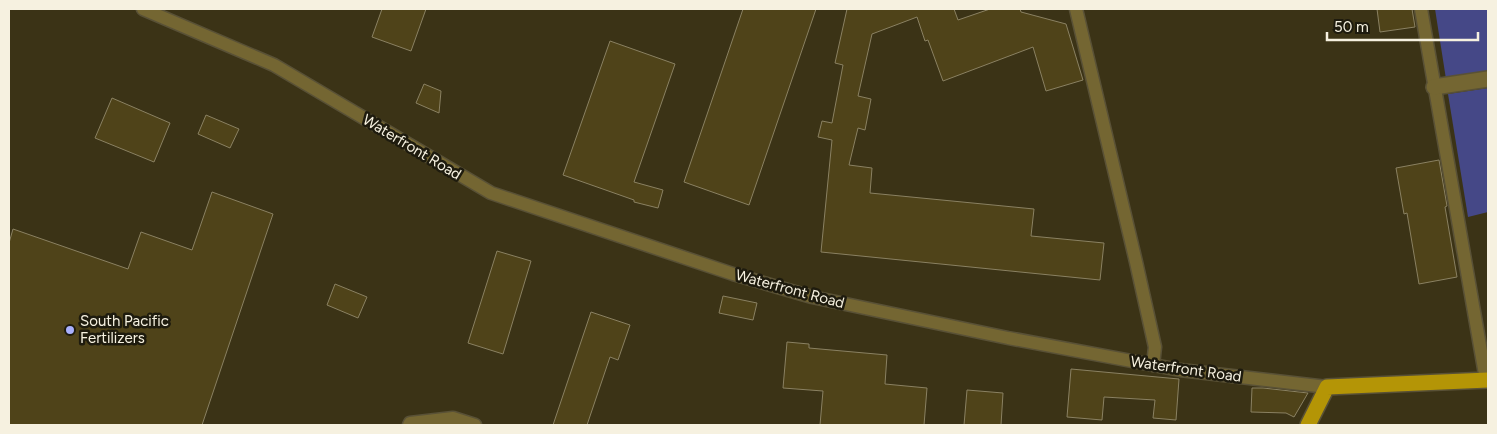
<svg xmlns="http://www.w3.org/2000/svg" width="1497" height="434" viewBox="0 0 1497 434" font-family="Figtree,sans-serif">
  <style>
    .water { fill: #454887 }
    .building { fill: #4f4319; stroke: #8a8162 }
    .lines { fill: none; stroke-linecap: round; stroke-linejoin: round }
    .lane-casing { stroke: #595136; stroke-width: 15 }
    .street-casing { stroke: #595136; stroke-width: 18 }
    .primary-casing { stroke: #595136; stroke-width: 18 }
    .lane { stroke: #746632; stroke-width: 12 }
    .street { stroke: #746632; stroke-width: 15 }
    .primary { stroke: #b49506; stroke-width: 15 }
    .poi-dot { fill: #a9b0fc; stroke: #1e1b0e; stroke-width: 2 }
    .labels { text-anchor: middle; stroke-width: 5; stroke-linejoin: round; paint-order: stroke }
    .street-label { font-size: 15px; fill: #f6f1e0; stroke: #1e1b0e }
    .poi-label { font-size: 15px; fill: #f6f1e0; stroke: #1e1b0e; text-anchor: start }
  </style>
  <rect width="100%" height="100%" fill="#3b3316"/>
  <!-- water -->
  <g class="water">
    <polygon points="1435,9 1488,9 1488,73 1446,79"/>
    <polygon points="1488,88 1488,212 1468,217 1448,94"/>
  </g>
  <!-- building -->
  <g class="building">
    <polygon points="382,9 426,9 411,51 372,37"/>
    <polygon points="743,9 816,9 749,205 684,182"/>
    <polygon points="847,9 954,9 958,20 990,9 1020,9 1021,12 1066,24 1083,80 1046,91 1033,47 943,81 928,40 925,41 917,17 872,34 858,96 871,99 865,130 858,128 849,165 872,168 870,193 1034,209 1031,236 1104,243 1100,280 821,252 832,140 818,137 822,121 832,123 843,65 835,63"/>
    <polygon points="1377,9 1412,9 1415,27 1380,32"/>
    <polygon points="610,41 675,64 634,182 663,190 658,208 634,202 634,200 563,175"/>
    <polygon points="424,84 441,91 439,113 416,103"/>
    <polygon points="112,98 170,123 154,162 95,138"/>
    <polygon points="206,115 239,129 230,148 198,134"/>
    <polygon points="1439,160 1447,206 1445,207 1457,277 1419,284 1407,213 1404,214 1396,168"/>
    <polygon points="212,192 273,214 202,425 9,425 9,243 13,229 128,269 141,232 192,250"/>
    <polygon points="497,251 531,261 503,354 468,343"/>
    <polygon points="335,284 367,297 358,318 327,305"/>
    <polygon points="723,296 757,303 753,320 719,313"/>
    <polygon points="591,312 630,325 618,360 610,357 587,425 553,425"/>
    <polygon points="787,342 809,344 809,348 887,355 885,384 927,388 924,425 820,425 823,391 783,388"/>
    <polygon points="1071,369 1179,379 1176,420 1153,418 1155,400 1104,397 1102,420 1067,417"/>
    <polygon points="1252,388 1263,388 1308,393 1294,417 1286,413 1251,412"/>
    <polygon points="967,390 1003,393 1001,425 964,425"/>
  </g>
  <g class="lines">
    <defs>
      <g id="lane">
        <polyline points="143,9 274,65 491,193 733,274 812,297 1008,338 1180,370 1327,387"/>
        <polyline points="1076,9 1136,262 1155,347 1153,365"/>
        <polyline points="1421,9 1486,380"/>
        <polyline points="409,425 410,423 453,418 475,425"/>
      </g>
      <polyline id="street" points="1434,87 1488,79"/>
      <polyline id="primary" points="1308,425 1327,387 1488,380"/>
    </defs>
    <!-- lane casing -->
    <use href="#lane" class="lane-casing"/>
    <!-- street casing -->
    <use href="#street" class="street-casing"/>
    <!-- primary casing -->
    <use href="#primary" class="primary-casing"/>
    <!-- lane -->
    <use href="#lane" class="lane"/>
    <!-- street -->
    <use href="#street" class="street"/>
    <!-- primary -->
    <use href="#primary" class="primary"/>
  </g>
  <!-- markers -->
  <circle class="poi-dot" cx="70" cy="330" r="5"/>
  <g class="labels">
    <!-- street labels -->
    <g class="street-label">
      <text transform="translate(412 147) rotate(31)" y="5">Waterfront Road</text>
      <text transform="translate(790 289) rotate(15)" y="5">Waterfront Road</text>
      <text transform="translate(1186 369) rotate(8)" y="5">Waterfront Road</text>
    </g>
    <!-- poi labels -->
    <g class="poi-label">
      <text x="80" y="326">South Pacific<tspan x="80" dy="17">Fertilizers</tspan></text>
    </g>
  </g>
  <!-- border -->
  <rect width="1497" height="434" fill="none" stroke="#f6f1e0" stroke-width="20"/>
  <!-- scale -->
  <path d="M1327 32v8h151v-8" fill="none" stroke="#f6f1e0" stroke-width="2.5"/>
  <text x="1334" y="32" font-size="15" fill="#f6f1e0" stroke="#1e1b0e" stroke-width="4" paint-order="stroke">50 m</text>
</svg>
